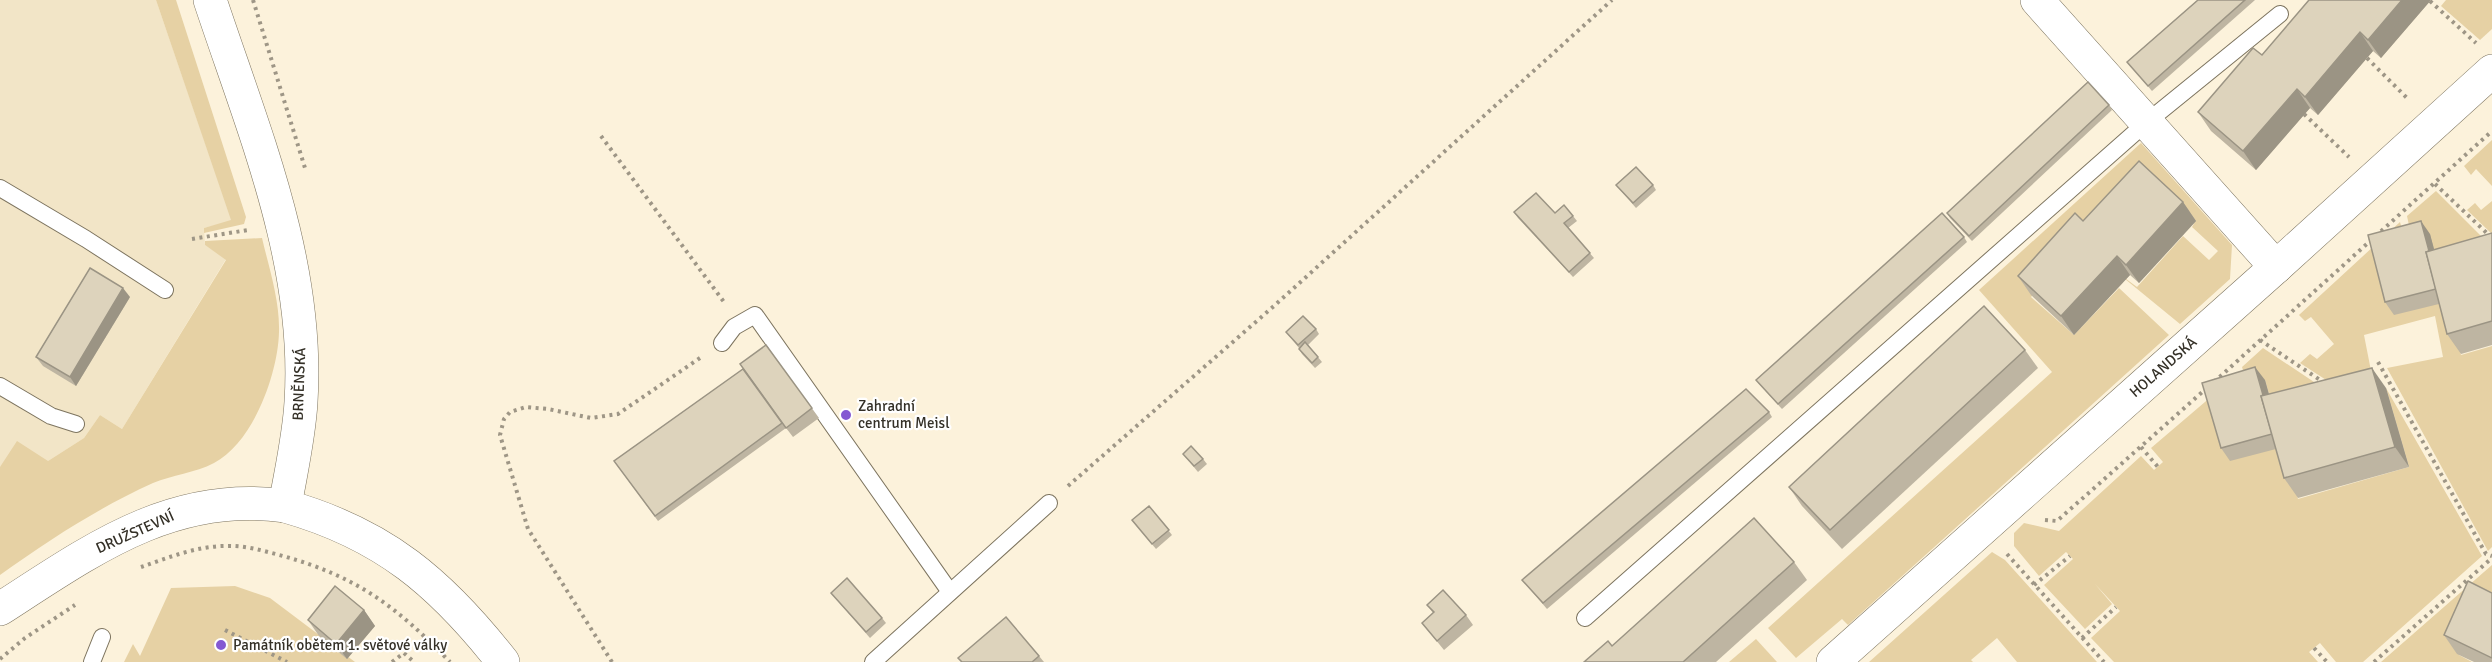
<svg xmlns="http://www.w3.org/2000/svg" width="2492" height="662" viewBox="0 0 2492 662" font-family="Signika,sans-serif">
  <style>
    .built { fill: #f2e5c7 }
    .green { fill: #e6d1a4 }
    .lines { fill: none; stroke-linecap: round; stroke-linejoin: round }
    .service-casing { stroke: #7d745f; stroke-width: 18 }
    .minor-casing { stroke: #7d745f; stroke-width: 34 }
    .secondary-casing { stroke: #7d745f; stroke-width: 34 }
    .primary-casing { stroke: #7d745f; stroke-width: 34 }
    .path { stroke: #9e9686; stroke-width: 4; stroke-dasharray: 3 4.5; stroke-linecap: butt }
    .service { stroke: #fff; stroke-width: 16 }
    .minor { stroke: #fff; stroke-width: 33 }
    .secondary { stroke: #fff; stroke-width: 33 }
    .primary { stroke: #fff; stroke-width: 33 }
    .wall { fill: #beb5a2 }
    .shaded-wall { fill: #9b9484 }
    .building { fill: #ddd3bc; stroke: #9b9484; stroke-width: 1.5 }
    .poi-dot { fill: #8459d2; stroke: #fff; stroke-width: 2 }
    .labels { text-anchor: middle; stroke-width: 4.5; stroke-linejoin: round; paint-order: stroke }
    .street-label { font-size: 15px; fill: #343027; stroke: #fff }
    .poi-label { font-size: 15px; fill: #343027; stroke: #fff; text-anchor: start }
  </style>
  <rect width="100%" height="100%" fill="#fcf2db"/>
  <!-- built -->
  <polygon class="built" points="0,0 156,0 232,221 204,228 205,245 226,259 122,429 100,415 84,438 48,461 0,467"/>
  <!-- green -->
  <g class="green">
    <polygon points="156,0 176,0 246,217 244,224 204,233 204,228 231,220"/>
    <polygon points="2446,0 2492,0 2492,29 2480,40 2441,6"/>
    <polygon points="2492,140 2492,186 2476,169 2471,175 2464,166"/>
    <polygon points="2141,143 2232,245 2230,279 2180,324 2114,270 2137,287 2183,236 2209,260 2218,251 2192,227 2196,220 2088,234 2031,297 2074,335 2119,288 2169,335 1848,625 1842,619 1796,658 1768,628 2052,372 1979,290"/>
    <polygon points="2436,191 2492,247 2440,272 2412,239 2407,216"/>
    <polygon points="2492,201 2492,234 2467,210 2475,203 2481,210"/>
    <polygon points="2400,222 2405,240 2448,301 2461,355 2492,346 2492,547 2488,551 2387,368 2443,357 2435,316 2364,335 2372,376 2340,389 2300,363 2310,354 2317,359 2334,344 2311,317 2305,321 2299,315"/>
    <path d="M 262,238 C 269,268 280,301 279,332 C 278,374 253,443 214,463 C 195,473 172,475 153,483 C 98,508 49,540 0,575 L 0,467 L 17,441 L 48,461 L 84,438 L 100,415 L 122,429 L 226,260 L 205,245 L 205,241 Z"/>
    <polygon points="2263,348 2329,392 2275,416 2265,380 2248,386 2242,367"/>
    <polygon points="2386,388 2482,556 2363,662 2336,662 2320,643 2309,652 2318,662 2114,662 2091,638 2120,611 2095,584 2112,604 2085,629 2044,585 2073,559 2066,552 2039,576 2014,546 2014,533 2024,523 2059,531 2141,456 2154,470 2163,462 2151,448 2212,396 2283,446 2298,499 2409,467"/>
    <polygon points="1992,552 2005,560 2097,662 2017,662 1997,638 1971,660 1973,662 1869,662"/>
    <polygon points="2492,565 2492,605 2481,600 2459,655 2472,662 2381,662"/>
    <polygon points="235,586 270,598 355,662 124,662 133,644 140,656 171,588"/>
    <polygon points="1756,639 1777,662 1729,662"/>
  </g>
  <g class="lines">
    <defs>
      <g id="service">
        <polyline points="0,188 86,239 165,290"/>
        <polyline points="722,343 734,327 755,315 950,592"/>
        <polyline points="0,386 51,416 76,424"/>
        <polyline points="1585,618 2147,122 2280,14"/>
        <polyline points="92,662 102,637"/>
        <polyline points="873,662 1049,503"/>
      </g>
      <g id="minor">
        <polyline points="2037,0 2276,267"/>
        <polyline points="1833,662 2276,267 2492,71"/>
      </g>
      <path id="secondary" d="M 0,609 C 90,551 172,490 285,506"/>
      <path id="primary" d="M 210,0 C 253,130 310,262 301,402 C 299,437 291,471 285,506 C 384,534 441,583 503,662"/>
    </defs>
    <!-- service casing -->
    <use href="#service" class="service-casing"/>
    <!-- minor casing -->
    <use href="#minor" class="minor-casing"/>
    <!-- secondary casing -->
    <use href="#secondary" class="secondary-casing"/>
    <!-- primary casing -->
    <use href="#primary" class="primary-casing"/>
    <!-- path -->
    <g class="path">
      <polyline points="253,0 305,168"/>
      <polyline points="2430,1 2476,43"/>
      <polyline points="2367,58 2409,100"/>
      <polyline points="2304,114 2349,157"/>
      <polyline points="601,136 724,302"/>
      <polyline points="2435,184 2492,238"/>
      <polyline points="192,239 248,230"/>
      <polyline points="2260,340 2323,382"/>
      <polyline points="2378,362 2486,554 2492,556"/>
      <polyline points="2214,382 2492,131"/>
      <polyline points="2141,447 2158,467"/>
      <polyline points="1068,486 1274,306 1612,0"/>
      <polyline points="2045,520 2057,521 2208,387"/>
      <polyline points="2007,554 2104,662"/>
      <path d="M 141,567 C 167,558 197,546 225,546 C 245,545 264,551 283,556 C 358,577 397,607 450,662"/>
      <polyline points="2034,585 2070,556"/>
      <polyline points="225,630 287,662"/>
      <polyline points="2082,638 2116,607"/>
      <polyline points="2314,648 2327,662"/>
      <polyline points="0,659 25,638 75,605"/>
      <polyline points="392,662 404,653 414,662"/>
      <polyline points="612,662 528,529 500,435 504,419 510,412 526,407 548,409 591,418 618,414 700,358"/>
      <polyline points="2374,662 2492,558"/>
    </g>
    <!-- service -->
    <use href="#service" class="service"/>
    <!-- minor -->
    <use href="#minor" class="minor"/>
    <!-- secondary -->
    <use href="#secondary" class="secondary"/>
    <!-- primary -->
    <use href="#primary" class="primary"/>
  </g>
  <!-- wall -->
  <g class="wall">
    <polygon points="2198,0 2255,0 2152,91 2127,62"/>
    <polygon points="2431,0 2381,58 2373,51 2318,115 2310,108 2256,170 2211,131 2198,112 2262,55"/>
    <polygon points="2109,105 2112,110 1972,241 1950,218 1947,213"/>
    <polygon points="1616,185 1653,185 1656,190 1636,208"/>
    <polygon points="2183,202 2196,221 2139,283 2130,275 2074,335 2031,295 2018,276 2083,221"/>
    <polygon points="1514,212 1555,213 1573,216 1577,221 1568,228 1594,258 1573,277 1518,218"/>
    <polygon points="2492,233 2492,345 2461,354 2447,334 2439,304 2394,315 2385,302 2430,234 2434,250"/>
    <polygon points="1964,237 1967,242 1782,409 1760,385 1756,380"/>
    <polygon points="130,297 76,386 43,366 36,357"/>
    <polygon points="1316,329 1319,334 1308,345 1322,362 1315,368 1302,354 1299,349 1299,348 1286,332"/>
    <polygon points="766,345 819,418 793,437 783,424 786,428 658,521 614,461 743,369"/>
    <polygon points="2025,350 2038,368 1842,549 1802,506 1789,487"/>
    <polygon points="2265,380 2269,394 2386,388 2409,467 2298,498 2284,478 2276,449 2230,461 2221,448"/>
    <polygon points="1769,412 1772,417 1547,609 1522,580"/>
    <polygon points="1183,454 1203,459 1207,464 1198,472"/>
    <polygon points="1149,506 1172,535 1156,549 1132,520"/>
    <polygon points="1794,562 1807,580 1716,662 1584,662 1612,646"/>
    <polygon points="831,593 882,618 886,623 870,638"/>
    <polygon points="2492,593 2492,662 2474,662 2457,654 2444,635"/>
    <polygon points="1427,605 1466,615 1473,625 1444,650 1422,623 1433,613"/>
    <polygon points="364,610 375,626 347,659 319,636 308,620"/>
    <polygon points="1039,656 1044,662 961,662 958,658"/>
  </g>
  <!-- shaded-wall -->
  <g class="shaded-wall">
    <polygon points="2402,0 2431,0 2381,58 2368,40"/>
    <polygon points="2360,32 2373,51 2318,115 2305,97"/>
    <polygon points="2297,89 2310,108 2256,170 2243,151"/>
    <polygon points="2183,202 2196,221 2139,283 2126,265"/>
    <polygon points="2421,221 2430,234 2448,301 2439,288"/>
    <polygon points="2117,256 2130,275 2074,335 2061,316"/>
    <polygon points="123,288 130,297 76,386 70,377"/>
    <polygon points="2255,367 2265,380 2283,446 2274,433"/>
    <polygon points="2372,368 2386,388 2409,467 2395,447"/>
    <polygon points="364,610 375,626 347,659 336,644"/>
  </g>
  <!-- building -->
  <g class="building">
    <polygon points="2198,0 2245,0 2148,86 2127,62"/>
    <polygon points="2309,0 2402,0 2368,40 2360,32 2305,97 2297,89 2243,151 2198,112 2253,48 2262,55"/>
    <polygon points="2088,82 2109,105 1969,236 1947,213"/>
    <polygon points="2139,161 2183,202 2126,265 2117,256 2061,316 2018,276 2075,213 2083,221"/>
    <polygon points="1636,167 1653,185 1633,203 1616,185"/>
    <polygon points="1536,193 1555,213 1564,205 1573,216 1564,223 1590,253 1569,272 1514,212"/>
    <polygon points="1942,213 1964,237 1778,404 1756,380"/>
    <polygon points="2421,221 2429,251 2426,252 2436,289 2385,302 2368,235"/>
    <polygon points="2492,233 2492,321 2447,334 2426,252"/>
    <polygon points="90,268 123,288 70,377 36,357"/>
    <polygon points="1984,306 2025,350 1830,530 1789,487"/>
    <polygon points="1303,316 1316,329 1298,345 1286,332"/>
    <polygon points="1305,342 1318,357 1312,363 1299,349"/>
    <polygon points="766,345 812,408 786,428 740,364"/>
    <polygon points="2255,367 2263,395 2261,396 2272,434 2221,448 2202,383"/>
    <polygon points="2372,368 2395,447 2284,478 2261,396"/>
    <polygon points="743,369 782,423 655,516 614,461"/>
    <polygon points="1746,389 1769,412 1543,603 1522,580"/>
    <polygon points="1191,446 1203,459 1194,466 1183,454"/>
    <polygon points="1149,506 1169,530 1152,544 1132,520"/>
    <polygon points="1754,518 1794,562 1683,662 1584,662 1608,641 1612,646"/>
    <polygon points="847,578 882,618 866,632 831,593"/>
    <polygon points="2468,581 2492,593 2492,658 2444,635"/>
    <polygon points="335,586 364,610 336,644 308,620"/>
    <polygon points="1443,590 1466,615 1437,641 1422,623 1434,612 1427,605"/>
    <polygon points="1006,617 1039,656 1032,662 962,662 958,658"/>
  </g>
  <!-- markers -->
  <g class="poi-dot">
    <circle cx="846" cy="415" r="6"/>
    <circle cx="221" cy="645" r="6"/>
  </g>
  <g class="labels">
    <!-- street labels -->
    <g class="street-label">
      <text transform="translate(2163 367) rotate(-41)" y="5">HOLANDSKÁ</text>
      <text transform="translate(299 384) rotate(-88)" y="5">BRNĚNSKÁ</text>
      <text transform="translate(135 532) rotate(-24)" y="5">DRUŽSTEVNÍ</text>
    </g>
    <!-- poi labels -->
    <g class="poi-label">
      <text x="858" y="411">Zahradní<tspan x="858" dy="17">centrum Meisl</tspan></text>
      <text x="233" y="650">Památník obětem 1. světové války</text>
    </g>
  </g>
</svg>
